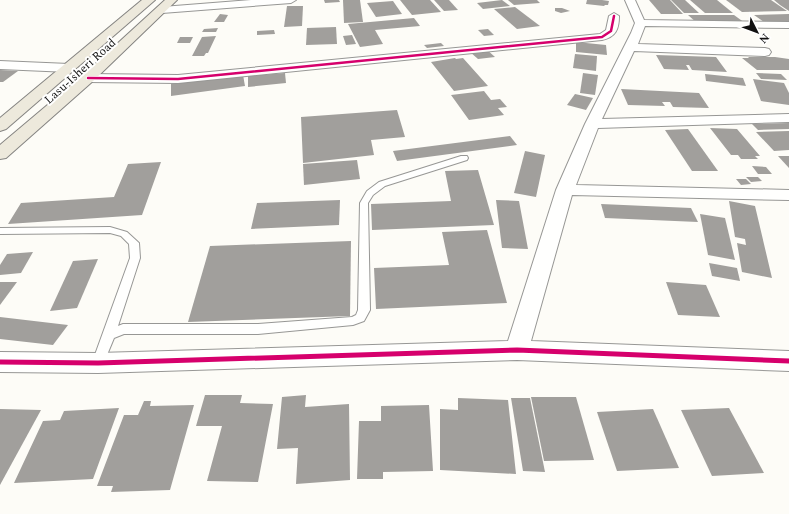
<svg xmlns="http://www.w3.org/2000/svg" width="789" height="514" viewBox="0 0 789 514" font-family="Spectral,serif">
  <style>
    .building { fill: #a19f9c }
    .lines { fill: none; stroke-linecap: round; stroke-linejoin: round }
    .lane-casing { stroke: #979795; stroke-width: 2 }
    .street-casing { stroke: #979795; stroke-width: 2 }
    .primary-casing { stroke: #858482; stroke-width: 2 }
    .lane { fill: #fffffe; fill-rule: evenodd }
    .street { fill: #fffffe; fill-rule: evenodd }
    .primary { fill: #ede9dc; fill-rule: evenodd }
    .cycleway-far1-casing { stroke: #fff; stroke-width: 4 }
    .cycleway-casing { stroke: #fff; stroke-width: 8 }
    .cycleway-far1 { stroke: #d6006c; stroke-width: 2.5 }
    .cycleway { stroke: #d6006c; stroke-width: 5 }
    .labels { text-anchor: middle; stroke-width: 4; stroke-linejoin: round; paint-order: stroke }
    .far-street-label { font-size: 12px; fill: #111; stroke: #fff }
  </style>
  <rect width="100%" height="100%" fill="#fdfcf7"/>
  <!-- building -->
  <g class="building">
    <polygon points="324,0 339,0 340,2 325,3"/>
    <polygon points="343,0 360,0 363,22 344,23"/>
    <polygon points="400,0 430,0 441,12 412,15"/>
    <polygon points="434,0 449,0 458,10 444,11"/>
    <polygon points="502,0 510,6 483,9 477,3"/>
    <polygon points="508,0 537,0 540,3 514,5"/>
    <polygon points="587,0 602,0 609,1 608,5 605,5 604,6 586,4"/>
    <polygon points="649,0 670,0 683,14 661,14"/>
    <polygon points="671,0 685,0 699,13 684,13"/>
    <polygon points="690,0 717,0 733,13 705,13"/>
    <polygon points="726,0 771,0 787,11 742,12"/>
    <polygon points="774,0 789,0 789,11 780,5"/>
    <polygon points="393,1 402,14 376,17 367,3"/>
    <polygon points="287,6 303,6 302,26 284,27"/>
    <polygon points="515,7 540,26 517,29 494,9"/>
    <polygon points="555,8 562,8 570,11 561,13 555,11"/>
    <polygon points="220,14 228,15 224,22 214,22"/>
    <polygon points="789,14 789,22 764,22 754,15"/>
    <polygon points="688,15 734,15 745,23 697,23"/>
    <polygon points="414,18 420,26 375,30 383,44 360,47 348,24"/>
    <polygon points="336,27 337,44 306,45 307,28"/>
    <polygon points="218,28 216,32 202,32 204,29"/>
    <polygon points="488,29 494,35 484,36 478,30"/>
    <polygon points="274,30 275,34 257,35 257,31"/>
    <polygon points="352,35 356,44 346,45 343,36"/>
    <polygon points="216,36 208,53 206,53 204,56 192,56 202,37"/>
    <polygon points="180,37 193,37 190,43 177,43"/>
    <polygon points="576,42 606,45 607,55 576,52"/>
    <polygon points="441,43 444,46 427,48 424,45"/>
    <polygon points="486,49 495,57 478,59 470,52"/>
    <polygon points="575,54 597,56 596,71 573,68"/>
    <polygon points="656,55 716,57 727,72 692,70 689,65 686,65 689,70 664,69"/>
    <polygon points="748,57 775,57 789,59 789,70 757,70 742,58 749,58"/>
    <polygon points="455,58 456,59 463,58 488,86 454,91 431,62"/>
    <polygon points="0,70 18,71 3,82 0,82"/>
    <polygon points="285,73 286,83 248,87 248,76"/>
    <polygon points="583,73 598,75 595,95 580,93"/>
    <polygon points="756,73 781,74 787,80 761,79"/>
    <polygon points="705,74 743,78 746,86 706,81"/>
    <polygon points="243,75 245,86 171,96 171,84"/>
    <polygon points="753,79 784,83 789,93 789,105 761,101"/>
    <polygon points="621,89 699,93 709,108 673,107 670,102 662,102 665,106 628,105"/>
    <polygon points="484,91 491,100 500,99 507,107 498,108 504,115 469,120 451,95"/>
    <polygon points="575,94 593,98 586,110 567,105"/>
    <polygon points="397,110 405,137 371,140 374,155 303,163 301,117"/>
    <polygon points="789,123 789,129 758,130 752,124"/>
    <polygon points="710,128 737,129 760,156 755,156 758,159 741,159 738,155 731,155"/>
    <polygon points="688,129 718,171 692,171 665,130"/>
    <polygon points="789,131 789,150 774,151 756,132"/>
    <polygon points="510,136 517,145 397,161 393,151"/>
    <polygon points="525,151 545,155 536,197 514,193"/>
    <polygon points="778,156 789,156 789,168"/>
    <polygon points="357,160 360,179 304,185 303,164"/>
    <polygon points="161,162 142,215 8,224 21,203 114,197 128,164"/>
    <polygon points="752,166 766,167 772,174 758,174"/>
    <polygon points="478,170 494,225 372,230 371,204 451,201 445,171"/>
    <polygon points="746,177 758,177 762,181 751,182"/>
    <polygon points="736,179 746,179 751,184 741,185"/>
    <polygon points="340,200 339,225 251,229 257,203"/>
    <polygon points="496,200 519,201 528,249 502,248"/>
    <polygon points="729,201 755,206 772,278 742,272 737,243 746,245 745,239 735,237"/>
    <polygon points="601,204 691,208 698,222 605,218"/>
    <polygon points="700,214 725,218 735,260 708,255"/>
    <polygon points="487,230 507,303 376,309 374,268 449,265 442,232"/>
    <polygon points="351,241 350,316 188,322 210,246"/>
    <polygon points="33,252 21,273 0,275 0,265 7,254"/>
    <polygon points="98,259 77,308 50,311 73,261"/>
    <polygon points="709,263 737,268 740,281 712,276"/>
    <polygon points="0,282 17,282 0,305"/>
    <polygon points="666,282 706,285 720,317 678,315"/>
    <polygon points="0,317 68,325 53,345 0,339"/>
    <polygon points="205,395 242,395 240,403 273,404 258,482 207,481 222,426 196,426"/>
    <polygon points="306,395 305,407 349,404 350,480 296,484 298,448 277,449 282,397"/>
    <polygon points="531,397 576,397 594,460 544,461"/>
    <polygon points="458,398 508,400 516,474 440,470 440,409 458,410"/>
    <polygon points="511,398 530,398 545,472 523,471"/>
    <polygon points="144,401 151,401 150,406 194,405 170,490 111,492 113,486 97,486 124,415 138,415"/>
    <polygon points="429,405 433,471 383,472 383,479 357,479 359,421 381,421 381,406"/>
    <polygon points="119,408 93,479 14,483 43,421 60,420 64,411"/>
    <polygon points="729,408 764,473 712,476 681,410"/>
    <polygon points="0,409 41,410 0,485"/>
    <polygon points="653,409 679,468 617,471 597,412"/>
  </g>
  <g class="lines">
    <defs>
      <polygon id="lane" points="461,156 467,156 468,158 467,160 385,186 373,195 368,203 370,310 364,321 353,325 258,334 124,334 114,338 102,367 98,368 94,367 92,363 130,258 129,244 121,236 110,233 0,234 0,228 110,227 127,232 139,243 140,258 118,326 123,324 258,324 352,317 356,315 358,310 360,203 367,191 379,182"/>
      <g id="street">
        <polygon points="251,0 296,0 291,3 162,13 157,10 162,7"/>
        <polygon points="625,0 635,0 644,20 789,22 789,28 645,26 638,44 765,48 769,49 771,52 769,55 765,56 634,51 602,119 789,114 789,122 598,128 576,185 789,190 789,200 572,195 531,341 789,351 789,371 517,360 98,373 0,372 0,352 98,353 508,341 556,190 585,124 631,33 635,23"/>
        <path d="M 614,13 L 619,16 C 619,29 616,37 602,40 L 178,83 L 88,82 L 83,81 L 81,78 L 83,75 L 88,74 L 178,75 L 600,34 L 606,30 L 609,16 Z"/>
        <polygon points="0,61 69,64 73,65 75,68 73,71 69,72 0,69"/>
      </g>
      <g id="primary">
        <polygon points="142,0 155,0 6,129 0,131 0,118"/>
        <polygon points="165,0 177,0 93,81 6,158 0,159 0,145 83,75"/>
      </g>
    </defs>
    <!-- lane casing -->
    <use href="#lane" class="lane-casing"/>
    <!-- street casing -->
    <use href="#street" class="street-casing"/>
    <!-- primary casing -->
    <use href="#primary" class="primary-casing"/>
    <!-- lane -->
    <use href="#lane" class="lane"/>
    <!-- street -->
    <use href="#street" class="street"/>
    <!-- primary -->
    <use href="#primary" class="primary"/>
    <defs>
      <polyline id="cycleway-far1" points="88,78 178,79 602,37 611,31 614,16"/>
      <polyline id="cycleway" points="0,362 98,363 517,350 789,361"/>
    </defs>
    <!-- cycleway-far1 casing -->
    <use href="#cycleway-far1" class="cycleway-far1-casing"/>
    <!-- cycleway casing -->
    <use href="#cycleway" class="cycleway-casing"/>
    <!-- cycleway-far1 -->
    <use href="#cycleway-far1" class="cycleway-far1"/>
    <!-- cycleway -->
    <use href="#cycleway" class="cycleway"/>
  </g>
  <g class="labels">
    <!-- far-street labels -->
    <g class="far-street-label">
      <text transform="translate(80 71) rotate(-42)" y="4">Lasu-Isheri Road</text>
    </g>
  </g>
  <!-- north arrow -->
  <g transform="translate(757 32) rotate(132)" stroke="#ffffff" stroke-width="3" paint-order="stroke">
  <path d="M0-3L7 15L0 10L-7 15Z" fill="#111111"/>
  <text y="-6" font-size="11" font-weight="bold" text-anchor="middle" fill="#111111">N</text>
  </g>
</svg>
